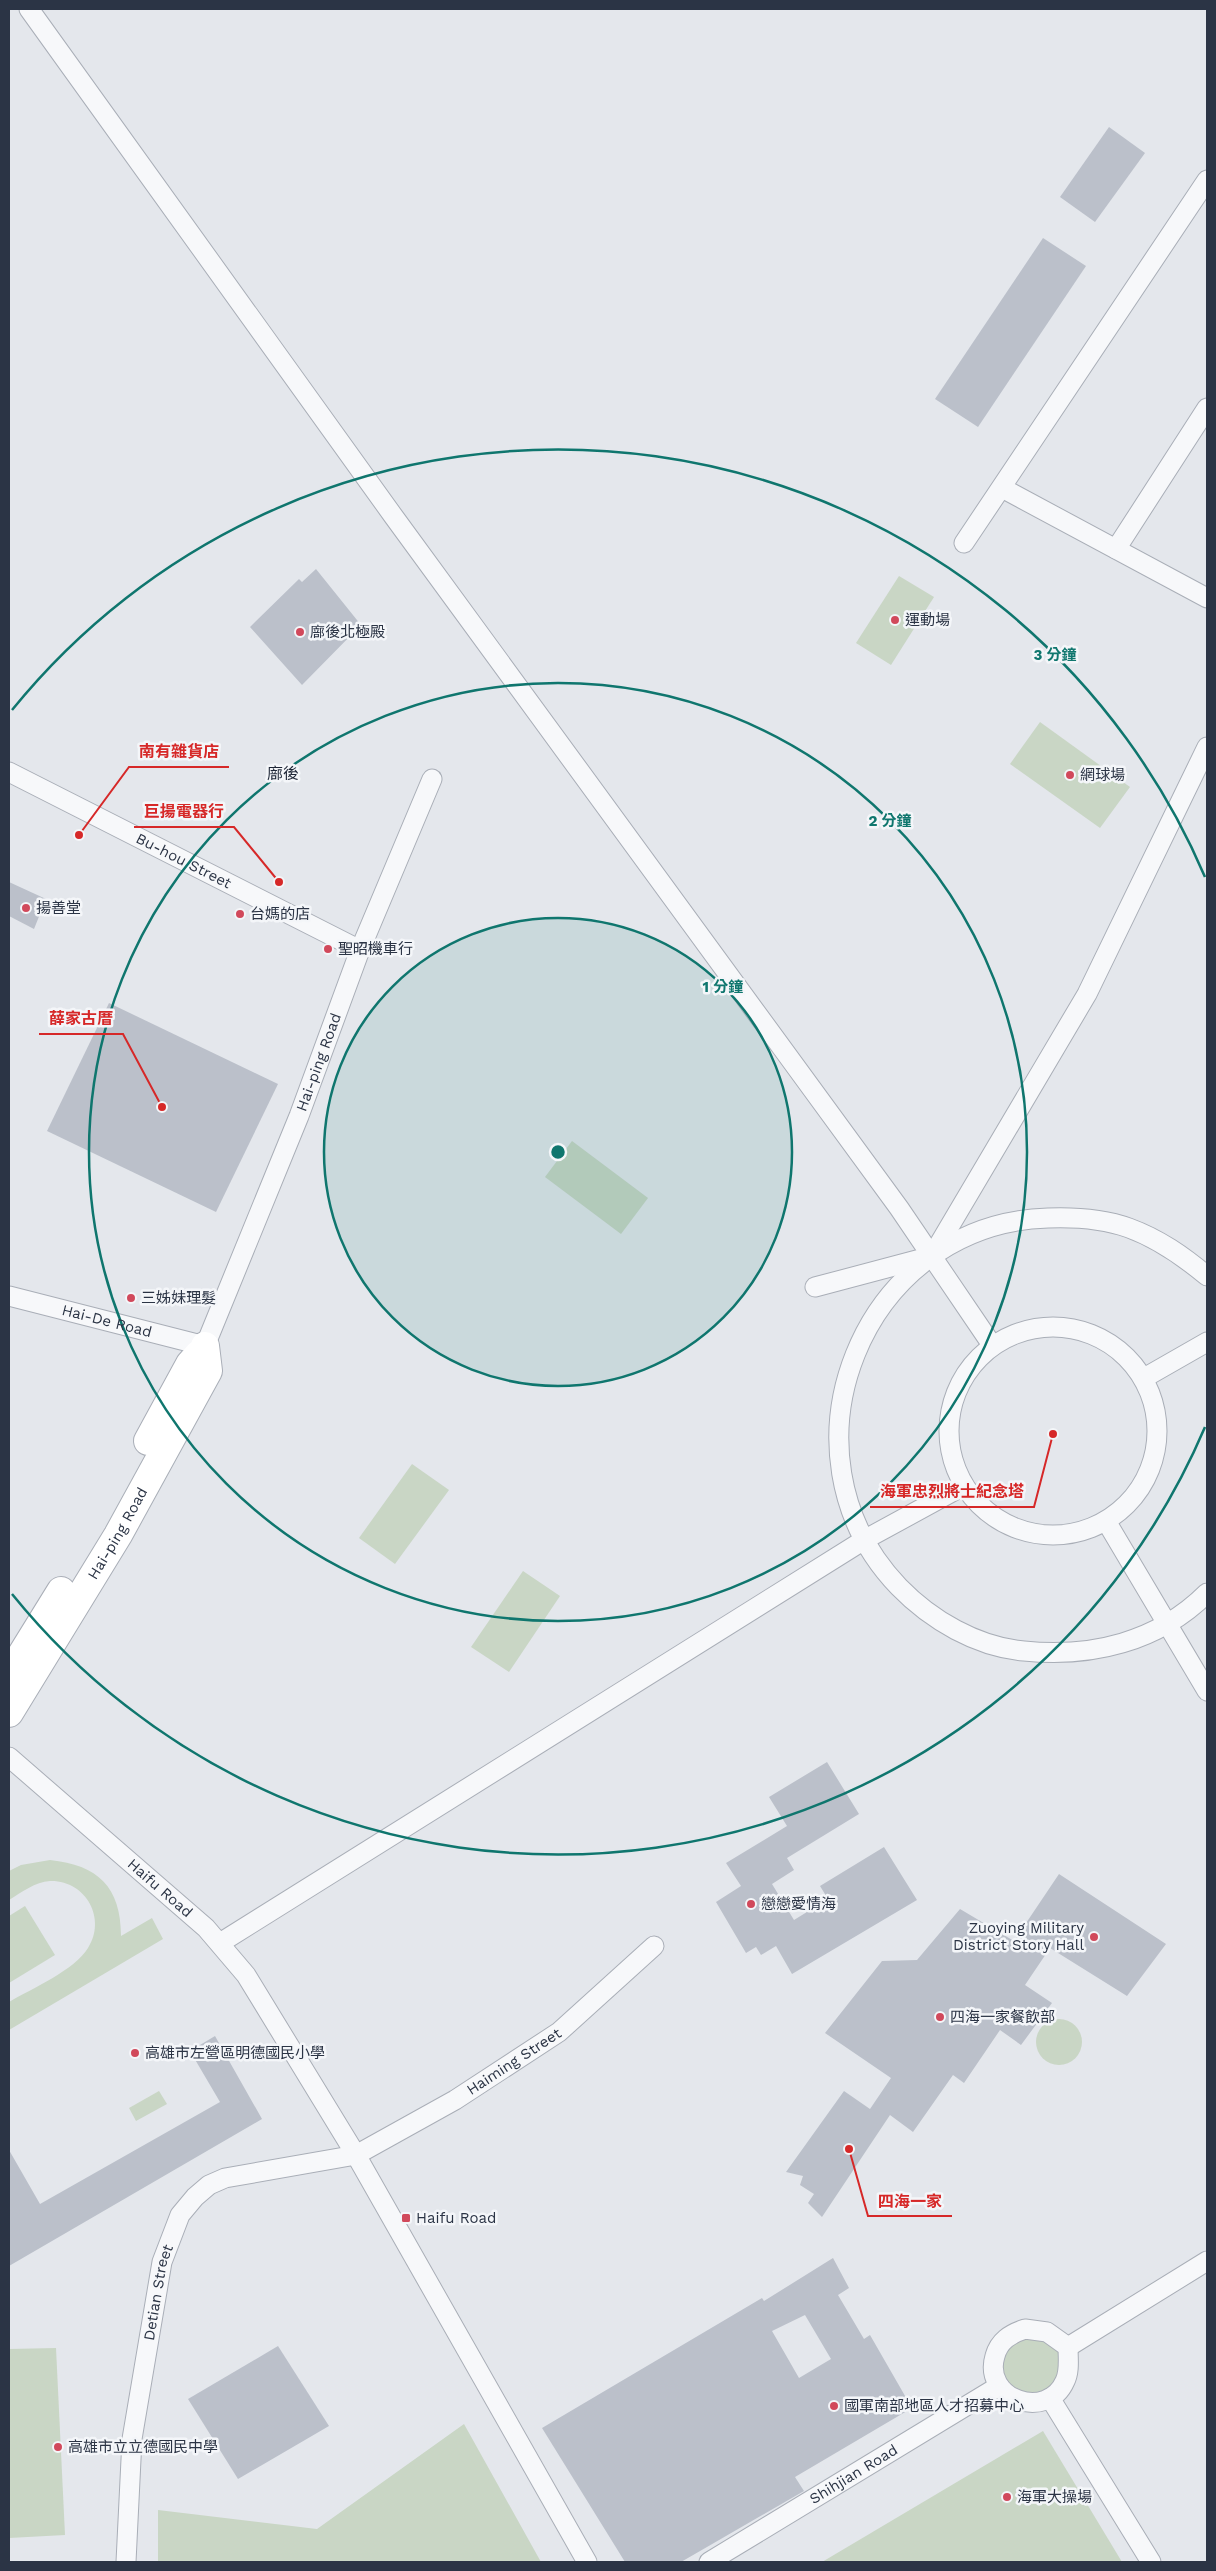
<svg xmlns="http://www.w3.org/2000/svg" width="1216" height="2571" viewBox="0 0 1216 2571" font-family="'Work Sans','Noto Sans TC',sans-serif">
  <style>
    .green { fill: #c9d6c5 }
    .building { fill: #bbc0ca; fill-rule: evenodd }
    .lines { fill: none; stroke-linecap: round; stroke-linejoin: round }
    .street-casing { stroke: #a9aeb7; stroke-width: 21 }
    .secondary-casing { stroke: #a9aeb7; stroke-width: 30 }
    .street { stroke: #f7f8fa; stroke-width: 19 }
    .secondary { stroke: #fff; stroke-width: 28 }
    .ring { fill: none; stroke: #0f766e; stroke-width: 2.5 }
    .poi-dot { fill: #d1495b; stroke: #f4f6f9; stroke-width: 2 }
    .labels { text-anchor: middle; stroke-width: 5; stroke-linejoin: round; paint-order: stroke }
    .poi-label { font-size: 15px; fill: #2b3445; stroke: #f4f6f9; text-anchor: start }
    .street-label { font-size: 15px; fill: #2b3445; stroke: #f4f6f9 }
    .neighbourhood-label { font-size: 16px; fill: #1d2536; stroke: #f4f6f9 }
    .centre { fill: #0f766e; stroke: #f4f6f9; stroke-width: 2.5 }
    .ring-label { font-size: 15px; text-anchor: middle; font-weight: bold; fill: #0f766e; stroke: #f4f6f9; stroke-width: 5; stroke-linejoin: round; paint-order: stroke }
    .leader { fill: none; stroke: #d62828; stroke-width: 2 }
    .callout-dot { fill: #d62828; stroke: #f4f6f9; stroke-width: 2 }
    .callout-label { font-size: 16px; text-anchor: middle; font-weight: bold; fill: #d62828; stroke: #f4f6f9; stroke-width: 5; stroke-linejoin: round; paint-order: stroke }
  </style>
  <rect width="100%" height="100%" fill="#e4e7ec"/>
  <!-- green -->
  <g class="green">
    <polygon points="899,576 934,597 891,665 856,643"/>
    <polygon points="1040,722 1130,787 1100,828 1010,764"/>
    <polygon points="572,1141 648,1198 621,1234 545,1177"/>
    <polygon points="412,1464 449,1490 395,1564 359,1538"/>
    <polygon points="523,1571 560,1596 509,1672 471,1647"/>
    <path d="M 50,1860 C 98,1865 121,1887 121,1936 L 152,1918 L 163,1939 L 9,2030 L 9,2002 C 31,1989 75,1970 88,1948 C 107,1919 86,1880 50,1881 C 35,1882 22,1892 9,1900 L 9,1871 L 21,1865 Z"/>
    <polygon points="25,1906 55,1955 9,1983 9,1916"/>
    <circle cx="1059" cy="2042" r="23"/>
    <polygon points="159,2091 167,2104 136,2121 129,2108"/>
    <polygon points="1029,2333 1056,2346 1063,2365 1056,2384 1039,2395 1018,2394 1003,2380 1003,2350"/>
    <polygon points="56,2348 65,2535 9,2538 9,2349"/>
    <polygon points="464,2424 541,2562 158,2562 158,2510 317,2529"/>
    <polygon points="1043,2431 1122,2562 822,2562"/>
  </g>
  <!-- building -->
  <g class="building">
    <polygon points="1109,127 1145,153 1095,222 1060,197"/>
    <polygon points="1043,238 1086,266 978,427 935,399"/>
    <polygon points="316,569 361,625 302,685 250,627 299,579 302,582"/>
    <polygon points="9,882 46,899 34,929 9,916"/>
    <polygon points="109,1003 278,1084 216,1212 47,1131"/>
    <polygon points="827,1762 859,1814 787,1858 794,1870 772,1884 794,1920 828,1899 820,1886 884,1847 917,1900 792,1974 776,1946 761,1955 756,1947 746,1953 716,1902 741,1886 726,1863 787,1826 769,1797"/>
    <polygon points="1059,1874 1166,1944 1127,1996 1050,1948 1025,1985 1052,2003 1021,2045 1000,2030 964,2083 953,2075 913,2132 890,2115 822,2217 808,2203 814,2194 800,2185 803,2176 786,2172 844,2091 870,2109 891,2078 825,2033 882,1961 917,1960 960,1909 1014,1941"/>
    <polygon points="215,2036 262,2119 9,2266 9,2150 40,2204 220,2102 190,2051"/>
    <path d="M 833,2258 L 849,2288 L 838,2295 L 864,2339 L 870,2335 L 912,2408 L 795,2477 L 804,2491 L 681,2562 L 625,2562 L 542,2428 L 762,2298 L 764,2301 ZM 805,2315 L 831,2359 L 799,2378 L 772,2331 Z"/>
    <polygon points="278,2346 329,2426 238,2479 188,2399"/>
  </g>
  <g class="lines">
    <defs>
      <g id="street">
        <polyline points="29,9 394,517 899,1208 992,1345"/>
        <polyline points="1002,488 1207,598"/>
        <polyline points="964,543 1207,180"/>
        <polyline points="1116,549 1207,408"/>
        <path id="s1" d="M 9,772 C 125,832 243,890 360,950"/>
        <path d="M 1207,1276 C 1183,1256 1159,1239 1129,1228 C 1104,1219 1075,1217 1048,1218 C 862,1223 770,1453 899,1587 C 931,1620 977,1647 1024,1651 C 1091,1658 1158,1642 1207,1593"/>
        <polyline points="815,1287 932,1256 1087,994 1207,747"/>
        <path id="s2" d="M 9,1296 L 205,1346 L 299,1116 L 360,950 L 432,779"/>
        <circle cx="1053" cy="1431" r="104"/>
        <polyline points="1144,1378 1207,1342"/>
        <polyline points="1106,1521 1207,1691"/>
        <path id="s3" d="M 9,1757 L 206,1928 L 246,1975 L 356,2155 L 587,2562"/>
        <polyline points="220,1943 864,1540 963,1486"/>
        <path d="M 1025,2329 L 1047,2332 L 1068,2347 C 1068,2358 1070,2371 1065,2381 C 1047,2422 982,2399 995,2356 C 999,2341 1010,2334 1025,2329 Z"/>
        <polyline points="1068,2347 1207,2261"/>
        <polyline points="1050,2398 1151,2562"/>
        <path id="s4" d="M 126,2562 L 132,2439 L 162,2262 L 180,2215 L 195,2197 L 209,2185 L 225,2178 L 356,2155 L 455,2100 L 559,2032 L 654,1946"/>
        <path id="s5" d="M 709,2562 L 999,2386"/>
      </g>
      <g id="secondary">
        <polyline points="148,1441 190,1364 198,1355"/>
        <polyline points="9,1675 61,1591"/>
        <path id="s6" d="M 9,1713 L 118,1535 L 208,1371 L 205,1346"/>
      </g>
    </defs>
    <!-- street casing -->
    <use href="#street" class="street-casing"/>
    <!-- secondary casing -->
    <use href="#secondary" class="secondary-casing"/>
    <!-- street -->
    <use href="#street" class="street"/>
    <!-- secondary -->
    <use href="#secondary" class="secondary"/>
  </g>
  <!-- distance rings -->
  <circle cx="558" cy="1152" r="234" fill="#0f766e" fill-opacity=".12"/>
  <g class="ring">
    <circle cx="558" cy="1152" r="234"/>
    <circle cx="558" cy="1152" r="469"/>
    <path d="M1205 1427A703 703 0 0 1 12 1594M12 710A703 703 0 0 1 1205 877"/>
  </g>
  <!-- markers -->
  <g class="poi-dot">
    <circle cx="895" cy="620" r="5"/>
    <circle cx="300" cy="632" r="5"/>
    <circle cx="1070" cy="775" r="5"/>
    <circle cx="26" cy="908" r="5"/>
    <circle cx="240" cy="914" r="5"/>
    <circle cx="328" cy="949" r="5"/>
    <circle cx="131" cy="1298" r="5"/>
    <circle cx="751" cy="1904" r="5"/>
    <circle cx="1094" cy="1937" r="5"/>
    <circle cx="940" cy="2017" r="5"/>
    <circle cx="135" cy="2053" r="5"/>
    <rect x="401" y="2213" width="10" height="10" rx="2.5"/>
    <circle cx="834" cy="2406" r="5"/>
    <circle cx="58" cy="2447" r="5"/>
    <circle cx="1007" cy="2497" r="5"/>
  </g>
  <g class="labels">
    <!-- poi labels -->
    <g class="poi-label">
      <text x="905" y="625">運動場</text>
      <text x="310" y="637">廍後北極殿</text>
      <text x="1080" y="780">網球場</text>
      <text x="36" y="913">揚善堂</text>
      <text x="250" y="919">台媽的店</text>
      <text x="338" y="954">聖昭機車行</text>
      <text x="141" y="1303">三姊妹理髮</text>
      <text x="761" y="1909">戀戀愛情海</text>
      <text x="1084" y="1933" text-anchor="end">Zuoying Military<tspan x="1084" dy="17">District Story Hall</tspan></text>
      <text x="950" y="2022">四海一家餐飲部</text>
      <text x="145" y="2058">高雄市左營區明德國民小學</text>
      <text x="416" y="2223">Haifu Road</text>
      <text x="844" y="2411">國軍南部地區人才招募中心</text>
      <text x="68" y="2452">高雄市立立德國民中學</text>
      <text x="1017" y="2502">海軍大操場</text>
    </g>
    <!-- street labels -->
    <g class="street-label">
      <text dy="5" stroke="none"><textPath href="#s1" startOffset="196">Bu-hou Street</textPath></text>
      <text dy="5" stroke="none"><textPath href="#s2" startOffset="508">Hai-ping Road</textPath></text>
      <text dy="5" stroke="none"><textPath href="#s2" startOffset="101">Hai-De Road</textPath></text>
      <text dy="5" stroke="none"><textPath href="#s6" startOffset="210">Hai-ping Road</textPath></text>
      <text dy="5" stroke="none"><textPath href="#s3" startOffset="200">Haifu Road</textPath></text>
      <text dy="5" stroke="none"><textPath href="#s4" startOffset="729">Haiming Street</textPath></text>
      <text dy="5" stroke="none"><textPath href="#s4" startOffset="272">Detian Street</textPath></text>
      <text dy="5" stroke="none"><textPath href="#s5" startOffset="169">Shihjian Road</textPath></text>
    </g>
    <!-- neighbourhood labels -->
    <g class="neighbourhood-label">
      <text x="283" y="779">廍後</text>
    </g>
  </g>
  <circle cx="558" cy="1152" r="8" class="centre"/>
  <g class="ring-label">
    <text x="1055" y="660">3 分鐘</text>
    <text x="890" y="826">2 分鐘</text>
    <text x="723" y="992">1 分鐘</text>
  </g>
  <!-- callouts -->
  <path class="leader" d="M79 835L129 767H229M279 882L234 827H134M162 1107L123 1034H39M1053 1434L1034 1507H870M849 2149L868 2216H952"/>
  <g class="callout-dot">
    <circle cx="79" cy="835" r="5"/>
    <circle cx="279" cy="882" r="5"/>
    <circle cx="162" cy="1107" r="5"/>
    <circle cx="1053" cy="1434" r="5"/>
    <circle cx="849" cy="2149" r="5"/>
  </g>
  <g class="callout-label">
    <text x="179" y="757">南有雜貨店</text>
    <text x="184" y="817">巨揚電器行</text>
    <text x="81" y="1024">薛家古厝</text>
    <text x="952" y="1497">海軍忠烈將士紀念塔</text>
    <text x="910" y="2207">四海一家</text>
  </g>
  <!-- border -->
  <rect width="1216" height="2571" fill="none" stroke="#2b3445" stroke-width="20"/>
</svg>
